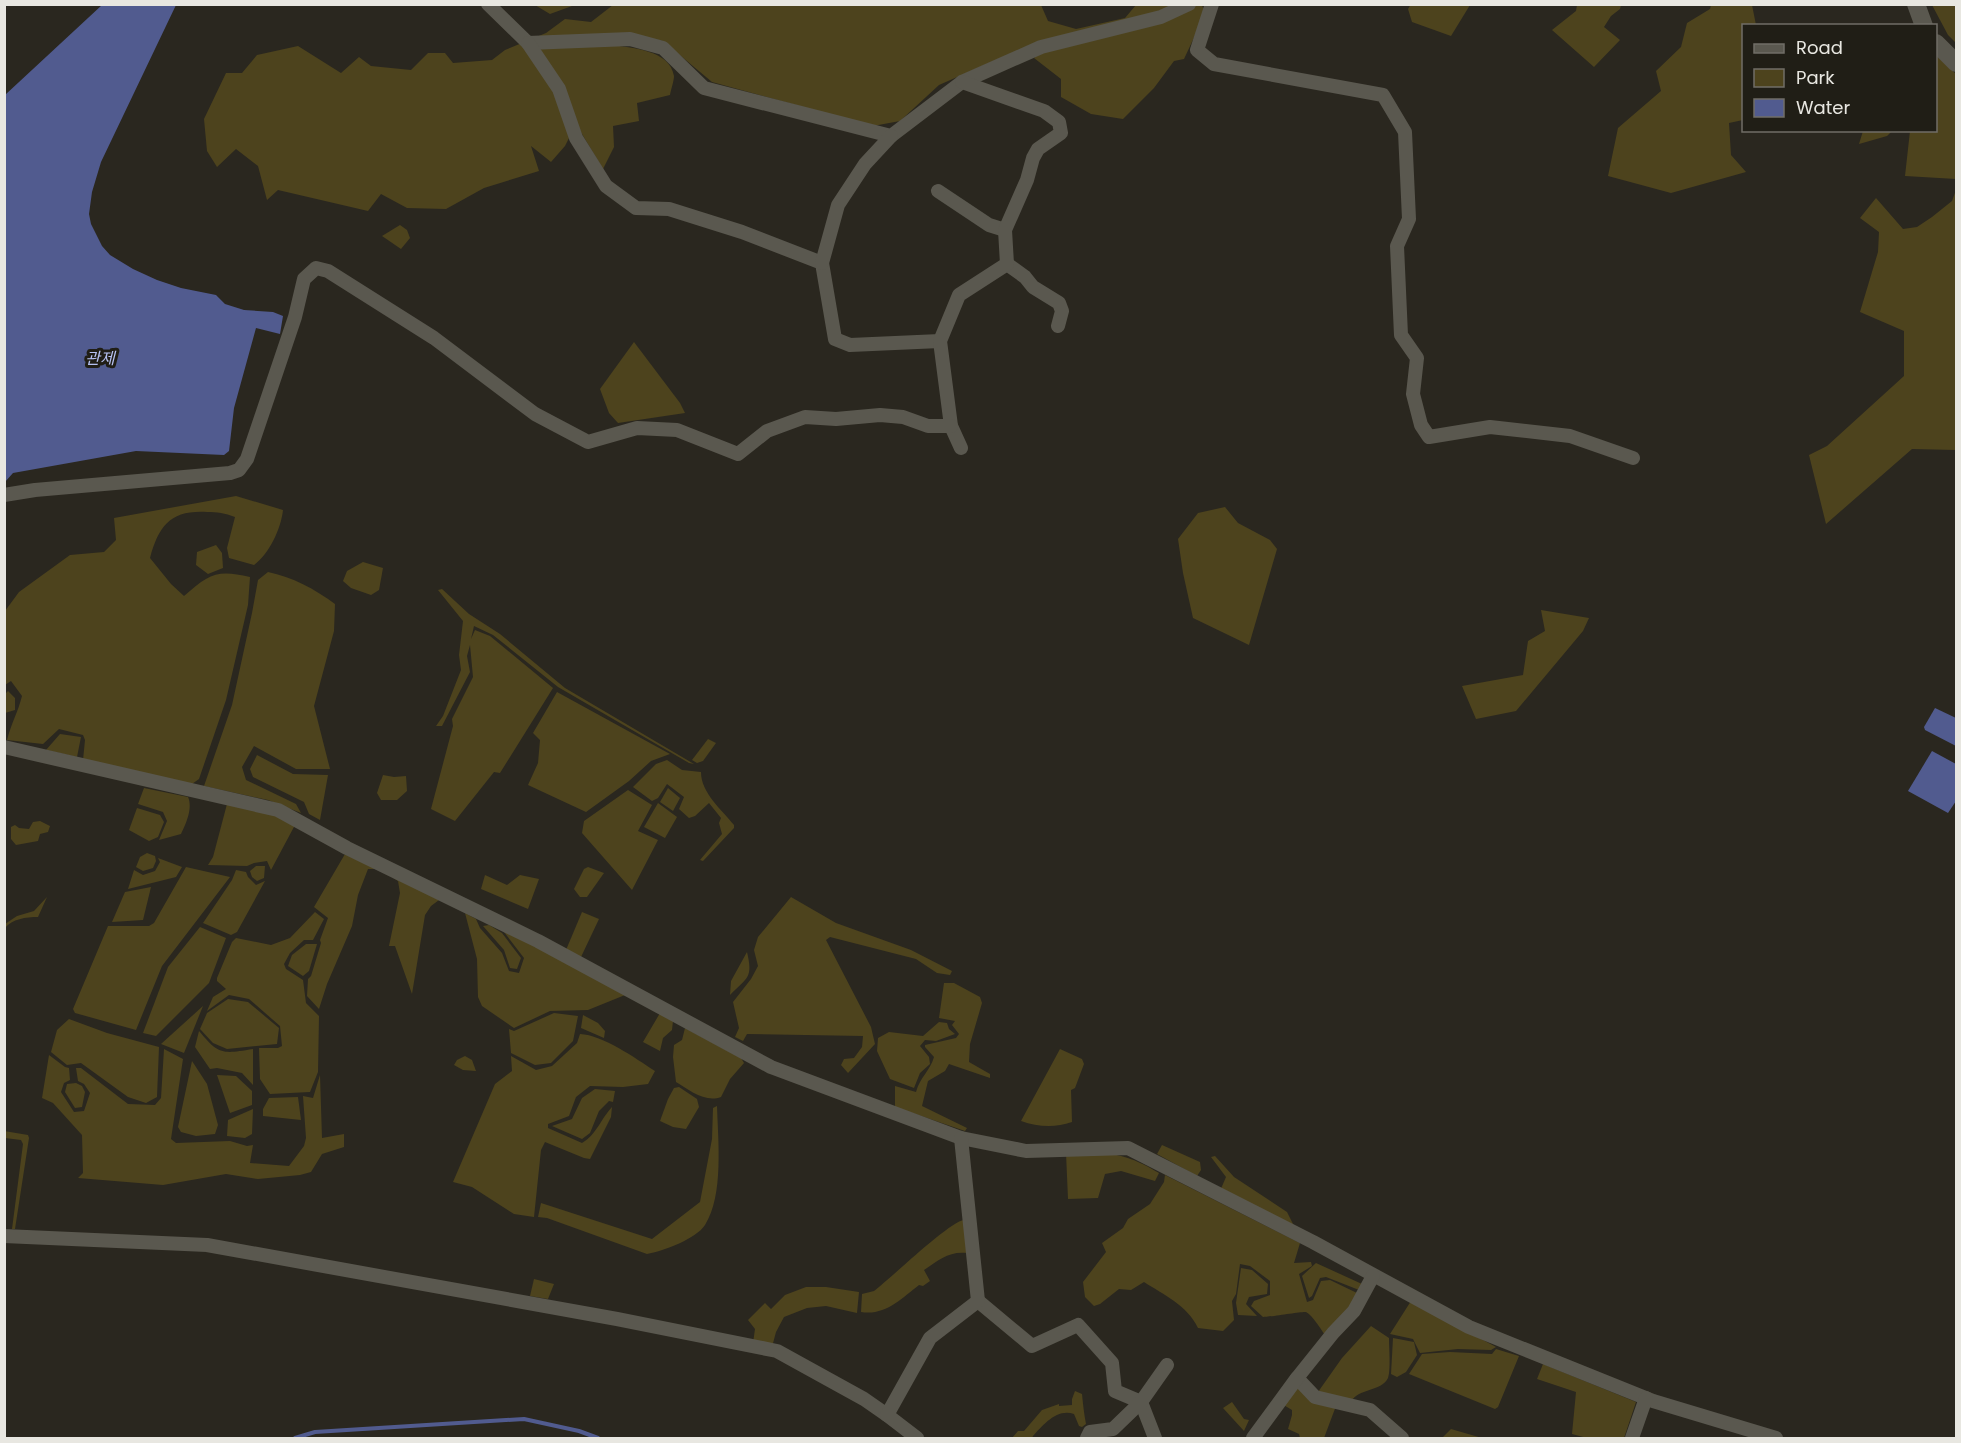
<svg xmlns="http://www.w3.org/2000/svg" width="1961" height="1443" viewBox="0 0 1961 1443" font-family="Poppins,'Noto Sans KR',sans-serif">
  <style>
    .green { fill: #4d431d }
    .water { fill: #515b8f }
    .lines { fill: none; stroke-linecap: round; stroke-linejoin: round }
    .stream { stroke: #515b8f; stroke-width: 4 }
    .street { stroke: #5a584f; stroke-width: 14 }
    .secondary { stroke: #5a584f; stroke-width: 18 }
    .labels { text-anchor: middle; stroke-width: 6; stroke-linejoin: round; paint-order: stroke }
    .water-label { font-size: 16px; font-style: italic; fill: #b6c1f1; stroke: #201e16 }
  </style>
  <rect width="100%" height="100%" fill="#2a271f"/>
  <!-- green -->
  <g class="green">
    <path d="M 999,4 C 1007,8 1030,5 1041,5 L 1048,21 L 1076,29 L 1125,18 L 1136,5 L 1202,5 L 1205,14 L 1184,59 L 1174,61 L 1154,88 L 1123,119 L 1091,114 L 1061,97 L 1061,79 L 1034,58 L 1054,39 L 989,63 L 939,85 L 900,121 L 873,126 L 712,82 L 663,41 L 624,34 L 613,45 C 632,48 670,50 674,76 C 674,81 671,89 670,95 L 637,103 L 639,121 L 613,126 L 614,147 L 603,169 L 576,124 L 565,146 L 551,162 L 531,146 L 539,171 L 484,188 L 446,209 L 407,208 L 381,194 L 368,211 L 278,190 L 267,200 L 258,166 L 236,149 L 217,167 L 207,151 L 204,119 L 226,73 L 242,73 L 257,55 L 298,46 L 341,73 L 359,57 L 371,66 L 411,70 L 428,53 L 445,53 L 453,63 L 492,60 L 505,50 L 546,33 L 565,19 L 591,22 L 613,5 Z"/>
    <polygon points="1411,4 1470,4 1470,5 1451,36 1412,22 1408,9"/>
    <polygon points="535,5 573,5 572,6 550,14"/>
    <polygon points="1577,5 1621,5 1620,9 1611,16 1604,27 1620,40 1594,67 1552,30 1576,11"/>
    <polygon points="1711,5 1752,5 1756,25 1744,26 1743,120 1729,123 1731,155 1746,172 1671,193 1608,176 1618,128 1661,91 1656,71 1681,47 1687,23 1710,9"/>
    <polygon points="1932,5 1956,5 1956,43 1948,35"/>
    <polygon points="1936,55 1956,74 1956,179 1905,176 1910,131 1936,130"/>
    <polygon points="1863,131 1863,130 1892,131 1887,136 1859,144"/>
    <polygon points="1956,190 1956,450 1912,449 1826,524 1809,455 1827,446 1904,376 1904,331 1860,312 1878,252 1879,232 1860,218 1876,198 1903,229 1917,227 1932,217 1952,201"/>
    <polygon points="400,225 407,230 410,238 401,249 382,236"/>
    <polygon points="634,342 680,403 685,413 618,423 609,413 600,389"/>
    <path d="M 236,496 L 283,510 C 281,529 269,554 254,565 L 229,558 L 227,548 L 235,517 C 225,513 217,512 207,512 C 171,510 159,525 150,558 L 171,584 L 184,596 C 209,574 217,569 250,577 L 248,605 L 226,700 L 199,779 L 192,784 L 83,760 L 85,740 L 83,735 L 59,729 L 43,744 L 7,740 C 11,724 18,712 22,696 L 11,681 L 5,685 L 5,611 L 19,592 L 70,555 L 104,552 L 116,540 L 114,518 Z"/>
    <polygon points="1225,507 1238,523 1270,540 1277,549 1249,645 1193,618 1183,573 1178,539 1198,513"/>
    <polygon points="216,545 222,553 223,568 208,574 196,565 197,552"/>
    <polygon points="363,562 383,568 379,590 371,595 351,588 343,581 347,571"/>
    <path d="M 268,572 C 292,577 315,589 335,604 L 334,631 L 314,706 L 330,769 L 296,769 L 254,746 L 242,767 L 246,780 L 296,804 L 301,813 L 268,800 L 204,786 L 232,705 L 252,613 L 258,580 Z"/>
    <polygon points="442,589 469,614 500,634 565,688 694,764 689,763 558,687 493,635 474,626 471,639 475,630 490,636 553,688 500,773 494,772 455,821 431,809 453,726 452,719 473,677 470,645 467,656 470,672 442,726 436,726 443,716 461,670 459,655 463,621 438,590"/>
    <polygon points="1541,610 1589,618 1583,631 1516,711 1476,719 1462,686 1523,675 1528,641 1545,631"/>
    <polygon points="8,691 15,698 15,710 5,713 5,715 5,694"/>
    <polygon points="557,692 670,754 651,761 629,781 586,812 528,785 538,763 540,740 533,733"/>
    <polygon points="60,734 81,737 77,757 46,750"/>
    <polygon points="708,739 716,743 703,761 697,763 692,760"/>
    <polygon points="257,755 293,774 328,775 320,820 309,814 304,802 253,777 250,769"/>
    <path d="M 667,760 L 682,770 L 701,772 C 701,793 722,810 734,825 L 734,828 L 703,861 L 700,860 L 722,834 L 719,823 L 721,818 L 709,803 L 695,816 L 689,818 L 679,809 L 684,797 L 667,784 L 658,798 L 652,801 L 633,787 L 656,764 Z"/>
    <polygon points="383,775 394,777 406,776 407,791 397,800 381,800 377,793"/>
    <path d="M 144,788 L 188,797 C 193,808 186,824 181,834 L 159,840 L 167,821 L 163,812 L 138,804 Z"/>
    <polygon points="668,788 680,798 673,811 660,802"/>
    <polygon points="628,790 652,805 638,831 658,840 632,890 582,833 584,821"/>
    <polygon points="658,803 677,817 665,838 644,827"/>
    <polygon points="227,804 277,814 295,825 271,870 267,861 254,863 247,866 208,865 213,857"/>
    <polygon points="137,808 160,815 164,822 158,837 149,841 129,830"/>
    <polygon points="40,821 50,826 48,832 40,834 38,841 16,845 11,839 11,827 15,825 19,828 29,829 33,822"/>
    <polygon points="147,853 155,856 156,861 153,868 143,871 136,867 140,857"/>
    <polygon points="345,854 377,869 368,869 358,895 352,926 327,984 319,1009 307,996 308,979 311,976 321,943 320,940 328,918 314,907"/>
    <polygon points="158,858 182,867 176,877 128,889 134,870 143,875 155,871 160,862"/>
    <polygon points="256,866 265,866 264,878 257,881 252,877 250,871"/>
    <polygon points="186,867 230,877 162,966 136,1030 75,1013 73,1009 108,926 149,926 154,923"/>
    <polygon points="588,867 604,873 587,897 580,897 574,889 584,869"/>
    <polygon points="236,870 246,872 248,877 256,885 265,881 237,932 231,935 203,923 232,880"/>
    <polygon points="384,872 439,900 431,906 425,915 412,994 395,946 389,946 400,893 398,881"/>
    <polygon points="485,875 507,885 520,875 539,879 528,909 481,889"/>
    <polygon points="151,887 143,920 112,922 125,892"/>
    <path d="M 47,897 L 38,917 C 26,917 12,919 5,928 L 5,924 L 17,916 L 34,911 Z"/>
    <polygon points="791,897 836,923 911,950 952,971 950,975 937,973 916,959 830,937 826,940 871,1027 875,1044 848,1073 841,1065 844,1059 854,1058 862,1047 863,1036 747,1034 743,1041 735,1037 739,1028 733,1002 751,979 758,966 754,950 758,937"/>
    <polygon points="315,912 324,919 313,940 304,940 290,953 284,964 286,969 303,980 306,1003 319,1016 318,1072 310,1092 270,1094 260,1079 259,1048 278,1048 282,1046 280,1026 249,999 229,995 207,1011 213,997 226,989 217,981 217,978 232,942 236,938 271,945 290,938"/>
    <polygon points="582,912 599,919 581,957 566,950"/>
    <polygon points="465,913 476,919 480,928 502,953 509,971 519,973 524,958 504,932 488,920 625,995 588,1010 550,1011 514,1028 482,1006 478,997 477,959"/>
    <polygon points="489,925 502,933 521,958 517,969 510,968 504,950 483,926"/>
    <polygon points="200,927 226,938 209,983 156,1036 143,1033 168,967"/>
    <polygon points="306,944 317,944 309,971 303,976 288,966 292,955"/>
    <path d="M 747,952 C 753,978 748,977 730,995 L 731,981 Z"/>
    <path d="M 944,983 L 954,983 L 980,997 L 982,1003 L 970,1044 L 969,1062 L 990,1074 L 990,1078 L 949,1064 L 945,1071 L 928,1081 L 922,1106 L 967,1128 L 965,1131 L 895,1107 L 895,1086 L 916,1092 C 920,1077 930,1071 934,1057 L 925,1047 L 925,1045 L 956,1038 L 959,1034 L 952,1025 L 955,1021 L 939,1018 Z"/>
    <polygon points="228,999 248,1002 279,1028 277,1044 227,1049 213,1043 200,1029 207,1013"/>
    <polygon points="203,1006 184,1053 161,1044"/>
    <polygon points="554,1013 578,1016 573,1041 551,1063 535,1065 511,1053 509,1029 514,1031"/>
    <polygon points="660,1013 673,1021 672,1030 663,1038 660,1051 643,1042"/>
    <polygon points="583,1015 598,1023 605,1031 604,1038 581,1028"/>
    <polygon points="69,1019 107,1033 159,1047 157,1097 146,1103 128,1097 81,1063 67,1065 51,1052 57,1030"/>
    <polygon points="939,1022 947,1023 949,1029 955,1034 936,1041 925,1040 920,1046 929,1057 930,1064 920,1073 914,1088 890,1079 877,1051 878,1038 889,1032 923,1036"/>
    <path d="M 685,1028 L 741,1058 L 744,1063 L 730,1079 L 721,1097 C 705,1103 689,1090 676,1082 L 673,1057 L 674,1045 L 682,1040 Z"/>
    <path d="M 199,1031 C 219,1055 222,1054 253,1049 L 253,1085 L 242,1073 L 217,1068 L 210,1069 L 195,1047 Z"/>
    <path d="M 580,1034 C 603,1035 635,1058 655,1071 L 648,1084 L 623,1087 L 590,1086 L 576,1097 L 569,1116 L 548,1124 L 548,1128 L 582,1143 C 597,1134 600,1120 612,1107 L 611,1117 L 590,1159 L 584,1158 L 545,1142 L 541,1150 L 534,1217 L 514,1214 L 472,1187 L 453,1182 L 495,1084 L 512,1071 L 511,1056 L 536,1070 L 552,1066 L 577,1043 Z"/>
    <polygon points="164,1049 183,1059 171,1139 176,1143 230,1141 247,1146 253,1145 250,1163 289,1166 304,1146 306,1138 303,1096 313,1098 320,1075 322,1138 344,1134 344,1147 322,1154 311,1172 300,1175 258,1179 226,1174 163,1185 78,1178 83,1173 82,1135 53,1103 42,1098 49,1055 65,1067 69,1068 70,1080 64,1083 61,1092 74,1112 84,1111 90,1093 84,1084 78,1081 76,1068 81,1068 128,1104 155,1105 161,1098"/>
    <path d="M 1060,1049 L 1082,1059 L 1084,1064 L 1075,1088 L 1071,1090 L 1072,1122 C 1055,1128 1038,1127 1021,1121 Z"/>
    <polygon points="465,1056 472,1060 476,1071 463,1070 454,1065 457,1060"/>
    <polygon points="192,1061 207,1084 218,1125 215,1134 196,1136 181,1132 178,1127"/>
    <polygon points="217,1075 236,1076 252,1091 252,1105 230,1113"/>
    <polygon points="76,1083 82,1086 85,1092 82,1107 75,1108 65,1092 67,1084"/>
    <polygon points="679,1087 697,1099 699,1107 686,1129 673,1127 660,1121 668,1099 674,1088"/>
    <polygon points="595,1089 615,1091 613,1102 609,1101 599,1111 590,1133 582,1139 552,1126 572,1119 582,1098"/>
    <polygon points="298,1097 301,1120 263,1116 263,1109 269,1098"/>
    <path d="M 717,1106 C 718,1140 724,1195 705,1225 C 696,1239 663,1251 647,1254 L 547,1218 L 538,1217 L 541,1203 L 652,1239 L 700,1202 L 712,1139 L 713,1108 Z"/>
    <polygon points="253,1109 252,1134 245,1138 227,1136 228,1120"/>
    <polygon points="4,1131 28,1135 29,1138 15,1229 12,1229 23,1144 21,1140 5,1138"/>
    <polygon points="1162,1145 1200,1162 1201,1170 1197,1176 1157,1154"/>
    <path d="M 1101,1152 C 1126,1156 1137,1160 1159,1173 L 1155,1181 L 1121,1171 L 1105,1174 L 1098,1198 L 1068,1199 L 1066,1153 Z"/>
    <polygon points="1215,1156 1234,1177 1287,1212 1295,1228 1220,1191 1226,1177 1211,1157"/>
    <path d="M 1165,1175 L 1300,1243 L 1294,1263 L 1311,1262 L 1312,1266 L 1299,1274 L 1307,1302 L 1313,1300 L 1321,1281 L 1330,1280 L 1357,1293 L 1357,1298 L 1325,1335 C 1320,1328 1313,1316 1306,1312 C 1303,1311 1270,1317 1263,1317 L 1251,1306 L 1254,1301 L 1270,1295 L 1270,1281 L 1250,1266 L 1240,1264 L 1236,1294 L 1232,1301 L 1234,1320 L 1223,1331 L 1198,1328 C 1187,1305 1164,1295 1144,1282 L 1131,1290 L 1119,1289 L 1100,1304 L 1094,1306 L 1085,1297 L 1083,1282 L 1106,1252 L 1102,1243 L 1123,1228 L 1128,1219 L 1150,1204 L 1164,1182 Z"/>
    <path d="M 964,1220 L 967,1253 C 949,1251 939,1260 924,1270 L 930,1281 L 923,1286 L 919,1285 C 901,1299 885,1316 861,1312 L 862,1294 L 874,1291 C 890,1279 950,1221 964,1220 Z"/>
    <polygon points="1316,1263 1362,1284 1359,1290 1326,1277 1320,1278 1312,1296 1309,1298 1302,1276"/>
    <polygon points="1241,1268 1252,1270 1268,1284 1267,1294 1249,1297 1246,1304 1257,1316 1238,1315 1236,1303"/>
    <polygon points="534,1279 554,1284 548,1299 530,1296"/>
    <polygon points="806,1287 826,1287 859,1292 857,1313 826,1306 807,1308 784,1317 776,1332 772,1347 753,1343 755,1329 748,1320 765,1303 771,1309 785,1295"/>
    <polygon points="1411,1301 1496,1347 1491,1350 1458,1349 1420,1353 1413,1339 1390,1334"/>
    <path d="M 1371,1326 L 1389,1338 C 1389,1348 1391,1370 1388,1378 C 1381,1392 1358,1388 1351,1402 L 1318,1392 L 1342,1358 Z"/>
    <polygon points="1393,1338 1414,1342 1417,1355 1406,1372 1397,1377 1391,1374"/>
    <polygon points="1496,1349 1519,1356 1498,1407 1495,1409 1409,1374 1422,1354 1450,1352 1492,1354"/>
    <polygon points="1543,1364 1636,1402 1624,1438 1587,1438 1572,1434 1576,1392 1537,1379"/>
    <polygon points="1297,1384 1336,1406 1324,1438 1300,1438 1299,1434 1288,1429 1292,1415 1292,1410 1282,1404"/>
    <path d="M 1075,1391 L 1082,1394 C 1083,1404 1084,1414 1086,1424 L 1082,1427 L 1079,1426 L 1074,1414 C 1057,1408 1043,1425 1033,1436 L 1032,1438 L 1012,1438 L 1018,1431 L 1024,1431 L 1042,1410 L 1059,1404 L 1059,1406 L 1072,1405 L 1072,1399 Z"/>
    <polygon points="1232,1402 1244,1419 1249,1420 1244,1431 1223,1408"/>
    <polygon points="1451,1429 1482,1438 1442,1438"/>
  </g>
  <!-- water -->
  <g class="water">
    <polygon points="102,5 176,5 101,162 92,192 89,214 91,224 102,246 110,255 133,269 157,280 181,288 216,295 225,304 244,310 273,312 283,316 280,334 256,328 234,408 229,451 224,455 136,451 13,473 5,482 5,95"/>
    <polygon points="1935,708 1956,718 1956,746 1925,730 1924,727"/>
    <polygon points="1932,751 1956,764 1956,801 1948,813 1908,791"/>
  </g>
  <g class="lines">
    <!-- stream -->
    <polyline class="stream" points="295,1438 315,1432 524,1419 579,1431 598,1438"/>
    <!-- street -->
    <g class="street">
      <polyline points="488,4 528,43 630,39 663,48 704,88 891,136 962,82 1041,47 1161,17 1189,4"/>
      <polyline points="1212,4 1197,50 1214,64 1383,95 1405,132 1409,219 1397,246 1401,335 1417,358 1413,394 1421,425 1429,437 1490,427 1570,436 1633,458"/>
      <polyline points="528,43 559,89 576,138 606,186 636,208 669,209 742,232 822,263 835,339 850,345 940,341"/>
      <polyline points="938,191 989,225 1005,230"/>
      <polyline points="822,263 838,205 865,164 891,136"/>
      <polyline points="1007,264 1025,277 1033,287 1059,303 1062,311 1058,326"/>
      <polyline points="961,448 951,426 940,341 959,295 1007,264 1005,230 1027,180 1033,158 1038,149 1061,133 1059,122 1044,111 962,82"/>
      <polyline points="4,495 35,490 230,473 239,470 247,459 295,317 304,279 316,268 328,271 434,338 535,414 588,442 637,428 677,430 738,454 767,431 805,417 836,419 880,415 903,417 928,426 951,426"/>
      <polyline points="4,747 278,810 347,848 538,941 771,1067 961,1138 1026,1151 1128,1148 1313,1242 1469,1327 1653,1401 1776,1438"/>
      <polyline points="4,1236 207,1245 617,1319 777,1351 864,1399 887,1415"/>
      <polyline points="978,1301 1032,1346 1078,1325 1112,1363 1115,1391 1141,1402 1155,1438"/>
      <polyline points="1297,1378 1315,1397 1370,1410 1402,1438"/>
      <polyline points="917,1438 887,1415 930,1338 978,1301 961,1138"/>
      <polyline points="1087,1438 1090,1432 1113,1429 1141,1402 1167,1365"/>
      <polyline points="1253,1438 1297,1378 1333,1333 1354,1311 1373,1276"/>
      <polyline points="1632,1438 1646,1398"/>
    </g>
    <!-- secondary -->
    <g class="secondary">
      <polyline points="1916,4 1924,26"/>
      <polyline points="1936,43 1956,63"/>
    </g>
  </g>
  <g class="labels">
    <!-- water labels -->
    <g class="water-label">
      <text x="100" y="364">관제</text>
    </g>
  </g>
  <!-- border -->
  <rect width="1961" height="1443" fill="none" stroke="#e8e7e1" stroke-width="12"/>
  <!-- legend -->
  <rect x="1742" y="24" width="195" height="108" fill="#201e16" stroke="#706e67" stroke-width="1.5"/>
  <rect x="1754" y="44" width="30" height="9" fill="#5a584f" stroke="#706e67" stroke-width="1.5"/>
  <text x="1796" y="54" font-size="18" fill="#e8e7e1">Road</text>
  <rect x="1754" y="69" width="30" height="18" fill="#4d431d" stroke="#706e67" stroke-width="1.5"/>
  <text x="1796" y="84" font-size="18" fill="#e8e7e1">Park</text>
  <rect x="1754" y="99" width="30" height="18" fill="#515b8f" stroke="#706e67" stroke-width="1.5"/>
  <text x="1796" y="114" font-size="18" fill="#e8e7e1">Water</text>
</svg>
